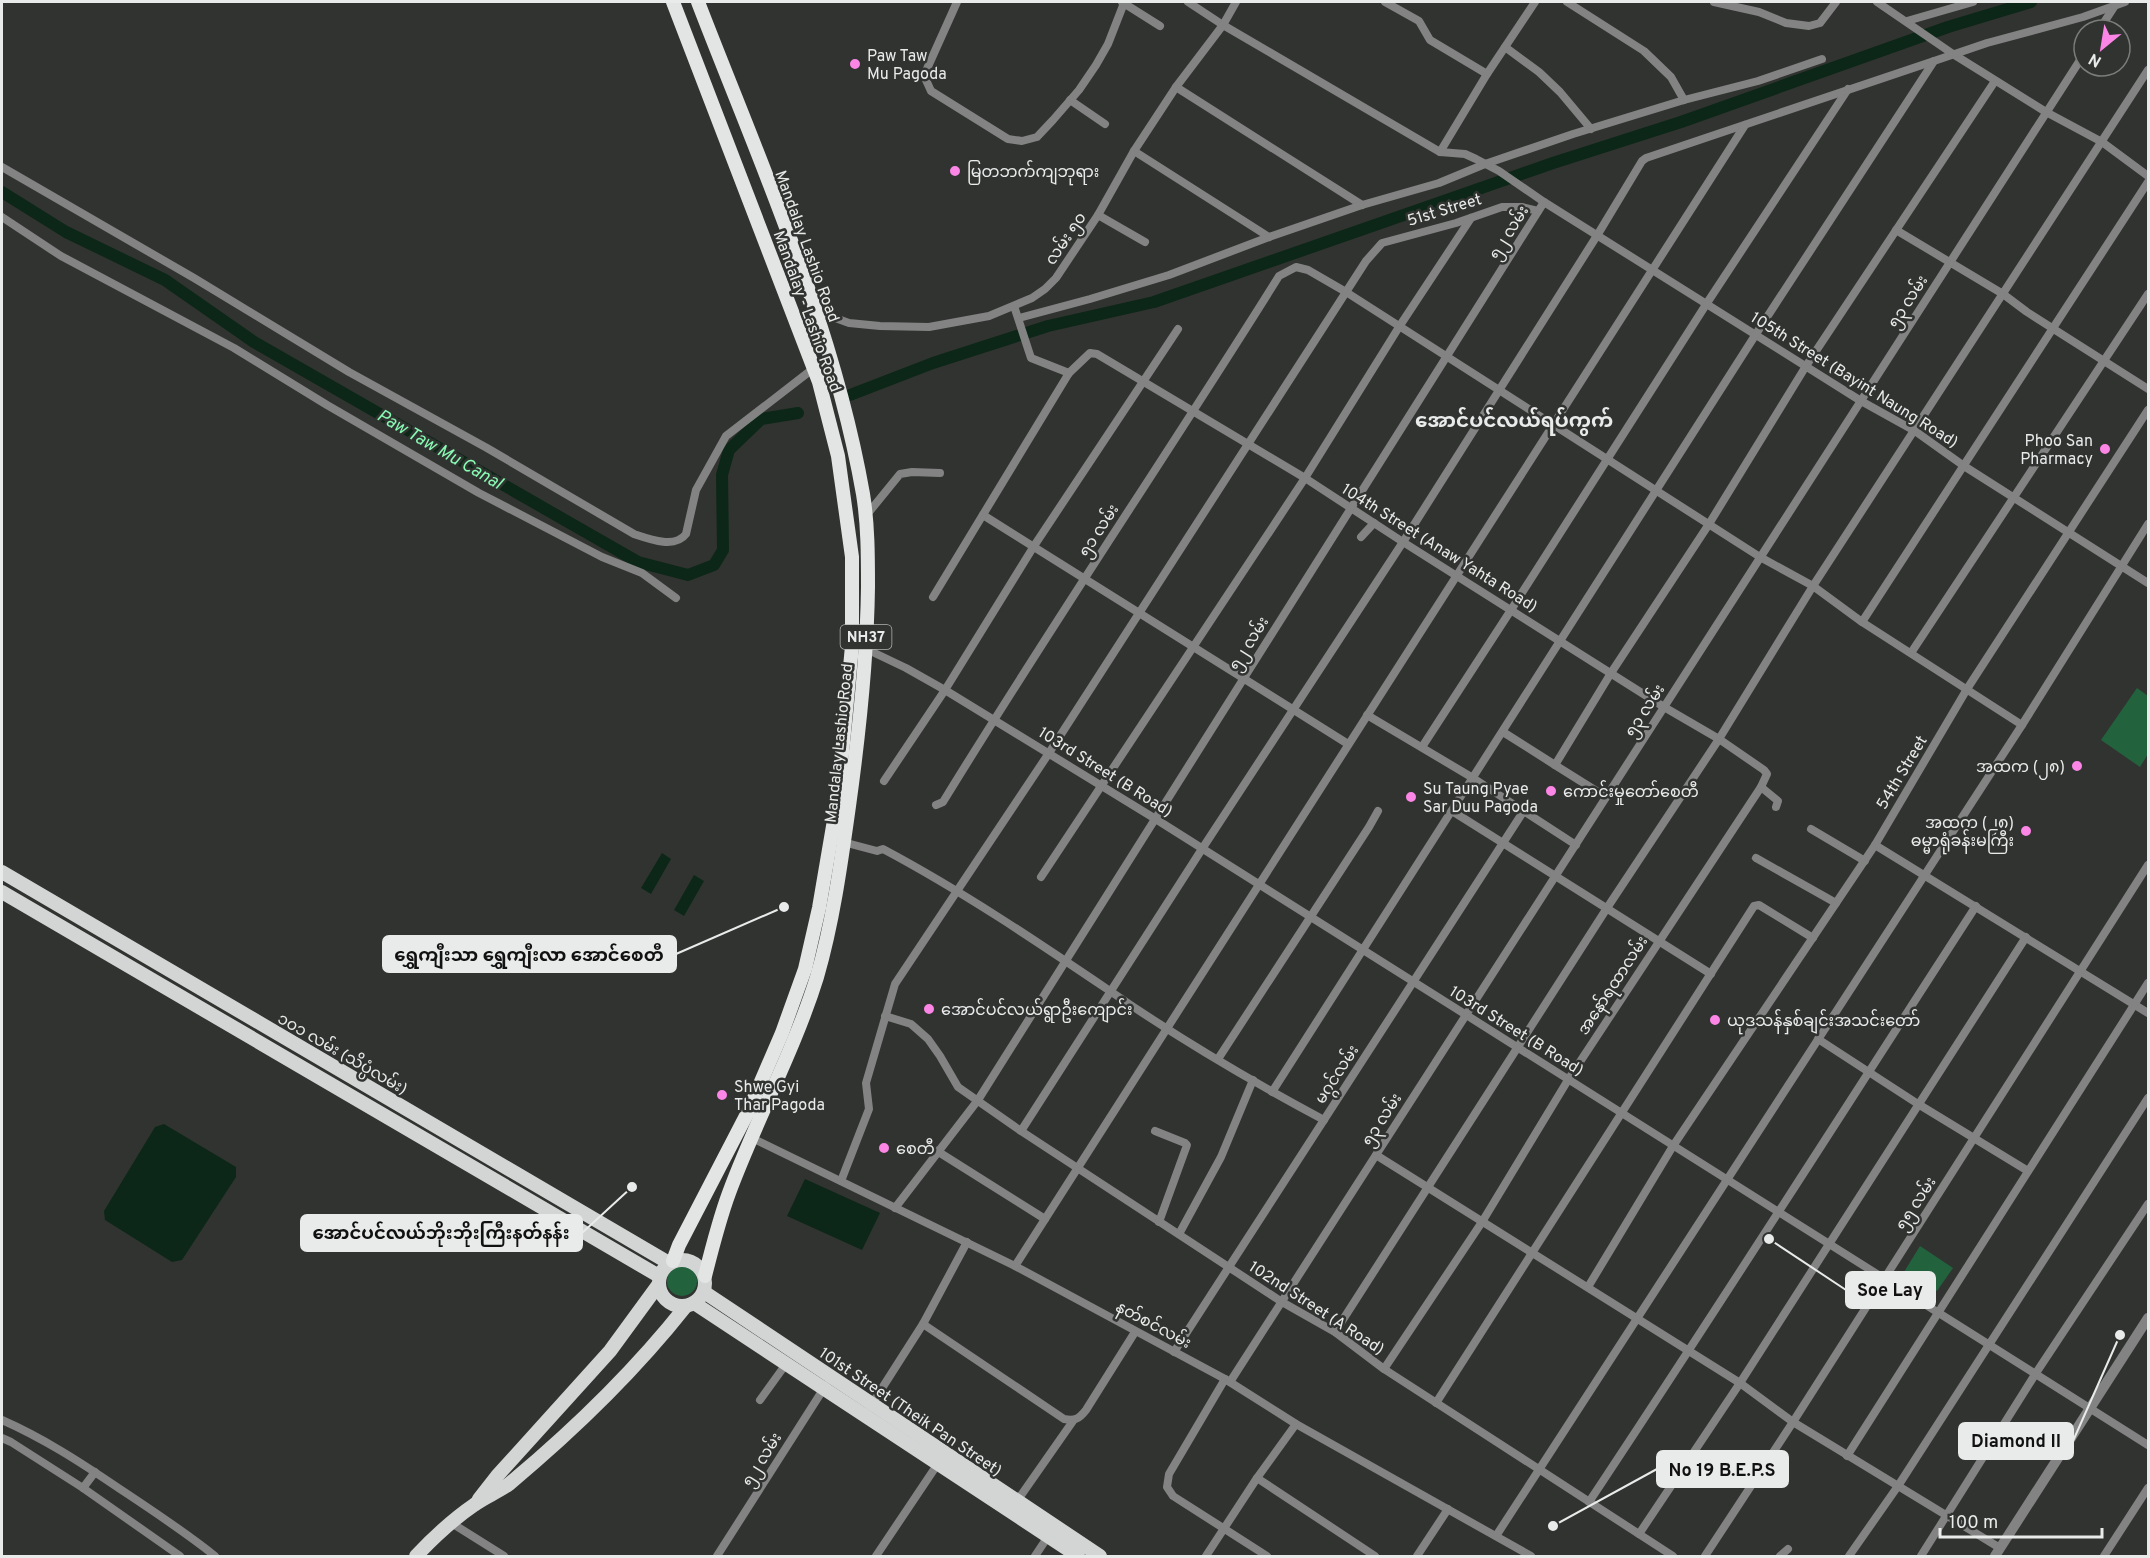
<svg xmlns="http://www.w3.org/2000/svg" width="2150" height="1558" viewBox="0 0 2150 1558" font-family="Overpass,'Noto Sans Myanmar',sans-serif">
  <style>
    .green { fill: #22633e }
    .water { fill: #0c2717 }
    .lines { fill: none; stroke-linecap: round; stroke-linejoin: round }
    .canal { stroke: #0c2717; stroke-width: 12 }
    .minor { stroke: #828382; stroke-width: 8 }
    .tertiary { stroke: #828382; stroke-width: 10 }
    .primary { stroke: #d2d5d3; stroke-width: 14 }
    .trunk { stroke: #e2e5e3; stroke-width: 14 }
    .poi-dot { fill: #fb86e5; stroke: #313331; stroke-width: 2 }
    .labels { text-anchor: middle; stroke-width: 5; stroke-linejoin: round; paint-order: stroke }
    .shield { fill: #313331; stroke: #b2b4b2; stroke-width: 1.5 }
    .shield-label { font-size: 15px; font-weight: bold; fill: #e9ebea }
    .poi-label { font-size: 16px; fill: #e9ebea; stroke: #313331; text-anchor: start }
    .street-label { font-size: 16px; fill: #e9ebea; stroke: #313331 }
    .water-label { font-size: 18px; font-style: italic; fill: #88fbb4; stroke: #313331 }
    .quarter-label { font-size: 20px; font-weight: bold; fill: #e9ebea; stroke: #313331 }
    .leader { fill: none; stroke: #e9ebea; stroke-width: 2 }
    .callout-dot { fill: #e9ebea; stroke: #313331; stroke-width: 2 }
    .callout { fill: #e9ebea; stroke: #e9ebea; stroke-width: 2 }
    .callout-label { font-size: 18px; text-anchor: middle; font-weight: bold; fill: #111 }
  </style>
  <rect width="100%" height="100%" fill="#313331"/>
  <!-- green -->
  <g class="green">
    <polygon points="2137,688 2148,696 2148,754 2140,767 2101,740"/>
    <polygon points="1920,1246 1953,1268 1937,1291 1904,1272"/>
    <circle cx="682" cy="1281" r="15"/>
  </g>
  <!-- water -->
  <g class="water">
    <polygon points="662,853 671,859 651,894 641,888"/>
    <polygon points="694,875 704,881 684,916 674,910"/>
    <polygon points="164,1124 236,1167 236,1177 182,1260 172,1262 105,1220 104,1211 155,1127"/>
    <polygon points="805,1179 880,1213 862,1250 787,1216"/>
  </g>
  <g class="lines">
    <!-- canal -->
    <g class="canal">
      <polyline points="2,192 66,232 165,280 254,342 638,562 688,575 714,565 723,550 722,475 729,450 761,419 798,413"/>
      <polyline points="850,395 933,363 1048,326 1154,302 1553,163 1681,122 1948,27 2031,2"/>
    </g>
    <!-- minor -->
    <g class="minor">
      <polyline points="957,2 926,71 926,80 931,91 1008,139 1022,141 1037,137 1053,120 1079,90 1096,65 1108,44 1124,3"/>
      <polyline points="1122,2 1160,26"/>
      <polyline points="1188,2 1223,25 1440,152 1465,154 1476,159 1499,171 1544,202 1861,401 1915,431 1964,466 2148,583"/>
      <polyline points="1385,2 1419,21 1430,40 1487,74"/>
      <polyline points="1567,2 1644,51 1671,77 1684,100"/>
      <polyline points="1714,2 1759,12 1786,23 1809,26 1820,23 1836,2"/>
      <polyline points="1877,2 1953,54 2046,112 2102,142 2148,176"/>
      <polyline points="1907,21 1973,2"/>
      <polyline points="2099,30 2114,7"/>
      <polyline points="1505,47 1539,72 1560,92 1591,129"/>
      <polyline points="1176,87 1362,205"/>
      <polyline points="1070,100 1105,124"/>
      <polyline points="1134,151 1269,237"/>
      <polyline points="1440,152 1487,74 1535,2"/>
      <path d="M 2,167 L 194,278 L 349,372 L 487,448 L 634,534 C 649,539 675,549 686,534 L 696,490 L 726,436 L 814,368 L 831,359"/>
      <polyline points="1098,215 1145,242"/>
      <polyline points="2,217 61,256 234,348 327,405 479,493 602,557 642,573 676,598"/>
      <polyline points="1896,230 2003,294 2027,312 2148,389"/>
      <polyline points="1014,306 1031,358 1069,373"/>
      <polyline points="816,311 849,323 880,326 929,327 989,316 1032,298 1045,289 1056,278 1098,215 1134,151 1176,87 1223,25 1236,2"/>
      <polyline points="1019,318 1090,299 1169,275 1269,237 1362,205 1439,183 1485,164 1573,134 1684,100 1758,81 1822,59"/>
      <polyline points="983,515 1348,744"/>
      <polyline points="865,517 900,474 912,472 940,473"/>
      <polyline points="1361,537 1374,523"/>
      <polyline points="933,597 1069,373 1090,353 1097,354 1305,478 1403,542 1664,707 1719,739 1764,770 1767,774 1761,787 1568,1080 1482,1222 1384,1369"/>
      <polyline points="1862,622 2148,182"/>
      <polyline points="862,647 906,668 945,690 1154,818 2148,1445"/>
      <polyline points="1911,653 2148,294"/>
      <polyline points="1367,715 1473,778 1576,845"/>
      <polyline points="1503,732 1555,765 1611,673 1709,524 1806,366 1995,81"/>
      <polyline points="1422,747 1511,610 1707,303 1848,89"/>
      <polyline points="1555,765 1606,797"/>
      <polyline points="884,781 945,690 1034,546 1178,329"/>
      <polyline points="1761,787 1778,801 1776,807"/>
      <path d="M 936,805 L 943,802 C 1052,624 1169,452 1279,276 L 1296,267 L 1308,270 L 1346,292 L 1760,557 L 1813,586 L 1862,622 L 2022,725"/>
      <polyline points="1452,811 1711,974"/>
      <polyline points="1811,829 1865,861"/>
      <path d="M 843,842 L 877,851 L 883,849 C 962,891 1036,941 1110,991 C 1178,1038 1251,1081 1324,1120"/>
      <polyline points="1875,845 2148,1013"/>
      <polyline points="1756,858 1836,903"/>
      <polyline points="1041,877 1305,478 1399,327 1471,218"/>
      <polyline points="885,1016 911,1024 928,1039 940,1056 958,1087 1021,1131 1282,1302 1335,1332 1384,1369 1673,1556"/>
      <polyline points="1818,1039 1918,1104 2028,1171"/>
      <polyline points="1218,1059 1369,827 1378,811"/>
      <polyline points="1272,1092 1756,334 1934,61 1987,43 2083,17 2125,2"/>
      <polyline points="1021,1131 1202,849 1403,542 1598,234 1642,161 1646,158 1934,61"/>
      <polyline points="1155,1131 1185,1143 1187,1145 1159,1222"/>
      <polyline points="752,1138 1015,1266 1225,1379 1296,1424 1531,1556"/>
      <polyline points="937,1151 1045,1219"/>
      <polyline points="1376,1155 1740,1383 1793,1422 2000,1548"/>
      <polyline points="841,1181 869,1109 866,1083 895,984 1049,753 1366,261 1382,243 1456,223 1502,207 1522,207 1538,211"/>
      <polyline points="895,1208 978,1100 1544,202"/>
      <polyline points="1179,1234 1221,1157 1253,1080"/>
      <polyline points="1015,1266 1745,125"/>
      <polyline points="1588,1287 1673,1146 1875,845 1967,689 2148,410"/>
      <polyline points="923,1324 967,1242"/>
      <polyline points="1335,1332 1607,908 1719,739 1813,586 2148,70"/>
      <polyline points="1174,1352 1523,812"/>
      <polyline points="1225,1379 1169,1474 1167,1487 1173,1496 1267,1556"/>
      <polyline points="1230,1382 2084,54"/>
      <polyline points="760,1400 786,1364"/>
      <polyline points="1436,1403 1754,906 1759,905 1813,938"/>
      <path d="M 870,1407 L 923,1324 L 1064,1419 C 1075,1421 1079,1419 1086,1410 L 1135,1332"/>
      <path d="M 2,1420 C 43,1438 80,1462 117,1487 C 150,1509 184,1531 215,1556"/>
      <polyline points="2,1438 11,1442 83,1488 180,1556"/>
      <polyline points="1847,1456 2148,983"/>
      <polyline points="1257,1478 1375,1556"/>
      <polyline points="83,1488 95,1472"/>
      <path d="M 1589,1502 C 1720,1305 1847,1105 1976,906"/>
      <polyline points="1015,1504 1073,1421"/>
      <polyline points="450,1522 504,1556"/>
      <polyline points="1639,1534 1740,1383 2026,937"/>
      <polyline points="1496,1536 2022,725 2148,524"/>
      <polyline points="717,1556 826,1385"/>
      <polyline points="876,1556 939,1462"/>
      <polyline points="1035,1556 1049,1535"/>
      <polyline points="1206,1556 1257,1478 1296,1424"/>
      <polyline points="1417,1556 1448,1509"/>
      <polyline points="1705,1556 1793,1422 2148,865"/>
      <polyline points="1780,1556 1788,1549"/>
      <polyline points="1849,1556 1898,1486 2148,1098"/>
      <polyline points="1921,1556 2036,1373 2148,1204"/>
      <polyline points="2104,1556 2148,1488"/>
    </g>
    <!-- tertiary -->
    <polyline class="tertiary" points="1995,1556 2148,1318"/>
    <!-- primary -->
    <g class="primary">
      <polyline points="2,872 669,1263"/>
      <polyline points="2,892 659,1276"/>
      <circle cx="682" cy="1283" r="23"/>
      <polyline points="704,1292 1100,1556"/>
      <polyline points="694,1303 1078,1556"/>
      <polyline points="479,1499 497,1476 610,1351 659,1284"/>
      <path d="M 416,1556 C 434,1537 452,1520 474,1505 C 485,1497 498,1492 509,1484 C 575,1429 633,1373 686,1306"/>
    </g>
    <!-- trunk -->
    <g class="trunk">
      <polyline points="673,2 819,382 838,456 852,557 852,646 838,797 819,908 805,969 782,1033 748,1112 679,1245 673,1261"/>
      <path d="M 698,2 C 760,163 833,323 863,494 C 868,524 868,557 868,587 C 867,661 859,734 849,806 C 841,863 833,922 817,977 C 794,1051 756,1120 729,1193 C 719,1220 712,1248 705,1276"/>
    </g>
  </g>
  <!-- markers -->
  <g class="poi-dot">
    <circle cx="855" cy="64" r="6"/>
    <circle cx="955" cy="171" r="6"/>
    <circle cx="2105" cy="449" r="6"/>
    <circle cx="2077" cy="766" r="6"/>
    <circle cx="1551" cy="791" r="6"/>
    <circle cx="1411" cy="797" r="6"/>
    <circle cx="2026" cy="831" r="6"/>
    <circle cx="929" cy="1009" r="6"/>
    <circle cx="1715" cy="1020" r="6"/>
    <circle cx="722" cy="1095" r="6"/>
    <circle cx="884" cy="1148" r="6"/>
  </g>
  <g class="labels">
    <!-- shield labels -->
    <rect class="shield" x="840.5" y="625" width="51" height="24" rx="4.5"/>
    <g class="shield-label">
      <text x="866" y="642">NH37</text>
    </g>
    <!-- poi labels -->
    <g class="poi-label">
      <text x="867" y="61">Paw Taw<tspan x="867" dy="18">Mu Pagoda</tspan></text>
      <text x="967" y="177">မြတဘက်ကျဘုရား</text>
      <text x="2093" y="446" text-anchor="end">Phoo San<tspan x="2093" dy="18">Pharmacy</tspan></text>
      <text x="2065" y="772" text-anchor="end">အထက (၂၈)</text>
      <text x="1423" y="794">Su Taung Pyae<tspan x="1423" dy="18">Sar Duu Pagoda</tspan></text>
      <text x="1563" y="797">ကောင်းမှုတော်စေတီ</text>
      <text x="2014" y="828" text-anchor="end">အထက (၂၈)<tspan x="2014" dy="18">ဓမ္မာရုံခန်းမကြီး</tspan></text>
      <text x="941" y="1015">အောင်ပင်လယ်ရွာဦးကျောင်း</text>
      <text x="1727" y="1026">ယုဒသန်နှစ်ချင်းအသင်းတော်</text>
      <text x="734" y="1092">Shwe Gyi<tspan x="734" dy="18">Thar Pagoda</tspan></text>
      <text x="896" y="1154">စေတီ</text>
    </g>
    <!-- street labels -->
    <g class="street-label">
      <text transform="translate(1444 209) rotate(-17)" y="6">51st Street</text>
      <text transform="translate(1508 232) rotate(-58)" y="6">၅၂ လမ်း</text>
      <text transform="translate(1065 238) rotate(-56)" y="6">လမ်း ၅၀</text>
      <text transform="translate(808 246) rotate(70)" y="6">Mandalay Lashio Road</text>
      <text transform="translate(1907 301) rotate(-57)" y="6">၅၃ လမ်း</text>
      <text transform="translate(808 311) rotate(70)" y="6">Mandalay - Lashio Road</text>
      <text transform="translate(1855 379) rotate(32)" y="6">105th Street (Bayint Naung Road)</text>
      <text transform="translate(1098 530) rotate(-57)" y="6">၅၁ လမ်း</text>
      <text transform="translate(1440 547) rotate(32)" y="6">104th Street (Anaw Yahta Road)</text>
      <text transform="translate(1248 643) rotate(-58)" y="6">၅၂ လမ်း</text>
      <text transform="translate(1644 710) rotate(-57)" y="6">၅၃ လမ်း</text>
      <text transform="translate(838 743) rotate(-84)" y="6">Mandalay Lashio Road</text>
      <text transform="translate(1106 771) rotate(32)" y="6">103rd Street (B Road)</text>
      <text transform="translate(1901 772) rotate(-59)" y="6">54th Street</text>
      <text transform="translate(1612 985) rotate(-57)" y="6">အနော်ရထာလမ်း</text>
      <text transform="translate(1517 1030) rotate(32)" y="6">103rd Street (B Road)</text>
      <text transform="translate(343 1053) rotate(30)" y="6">၁၀၁ လမ်း (သိပ္ပံလမ်း)</text>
      <text transform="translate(1336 1074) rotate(-57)" y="6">မဂ္ဂင်လမ်း</text>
      <text transform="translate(1381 1119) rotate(-57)" y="6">၅၃ လမ်း</text>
      <text transform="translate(1915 1203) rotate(-57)" y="6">၅၅ လမ်း</text>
      <text transform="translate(1317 1307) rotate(33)" y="6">102nd Street (A Road)</text>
      <text transform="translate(1154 1324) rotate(28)" y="6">နတ်စင်လမ်း</text>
      <text transform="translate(911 1411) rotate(34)" y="6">101st Street (Theik Pan Street)</text>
      <text transform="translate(761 1459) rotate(-58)" y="6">၅၂ လမ်း</text>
    </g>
    <!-- water labels -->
    <g class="water-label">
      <text transform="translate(440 449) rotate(30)" y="6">Paw Taw Mu Canal</text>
    </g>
    <!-- quarter labels -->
    <g class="quarter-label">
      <text x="1514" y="427">အောင်ပင်လယ်ရပ်ကွက်</text>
    </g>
  </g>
  <!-- callouts -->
  <path class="leader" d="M784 907L676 954M632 1187L582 1233M1769 1239L1846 1290M2120 1335L2073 1441M1553 1526L1657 1469"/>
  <g class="callout-dot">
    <circle cx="784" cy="907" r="6"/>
    <circle cx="632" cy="1187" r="6"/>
    <circle cx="1769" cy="1239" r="6"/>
    <circle cx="2120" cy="1335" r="6"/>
    <circle cx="1553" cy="1526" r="6"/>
  </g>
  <g class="callout">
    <rect x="383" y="936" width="293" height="36" rx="6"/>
    <rect x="301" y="1215" width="281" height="36" rx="6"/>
    <rect x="1846" y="1272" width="89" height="36" rx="6"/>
    <rect x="1959" y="1423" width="114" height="36" rx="6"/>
    <rect x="1657" y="1451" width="131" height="36" rx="6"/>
  </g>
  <g class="callout-label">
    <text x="529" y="961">ရွှေကျီးသာ ရွှေကျီးလာ အောင်စေတီ</text>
    <text x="441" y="1239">အောင်ပင်လယ်ဘိုးဘိုးကြီးနတ်နန်း</text>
    <text x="1890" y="1296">Soe Lay</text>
    <text x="2016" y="1447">Diamond II</text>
    <text x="1722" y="1476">No 19 B.E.P.S</text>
  </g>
  <!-- border -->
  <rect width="2150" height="1558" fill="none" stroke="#e9ebea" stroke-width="6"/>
  <!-- north arrow -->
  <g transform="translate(2102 48) rotate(210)"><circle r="28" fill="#313331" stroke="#7b7d7b" stroke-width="1.5"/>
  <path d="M0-4.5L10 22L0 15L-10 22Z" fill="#fb86e5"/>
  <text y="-9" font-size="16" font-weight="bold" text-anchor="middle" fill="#e9ebea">N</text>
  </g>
  <!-- scale -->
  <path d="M1940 1528v9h162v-9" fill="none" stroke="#e9ebea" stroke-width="3"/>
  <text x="1949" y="1528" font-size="18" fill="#e9ebea" stroke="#313331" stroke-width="4.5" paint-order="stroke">100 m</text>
</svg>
